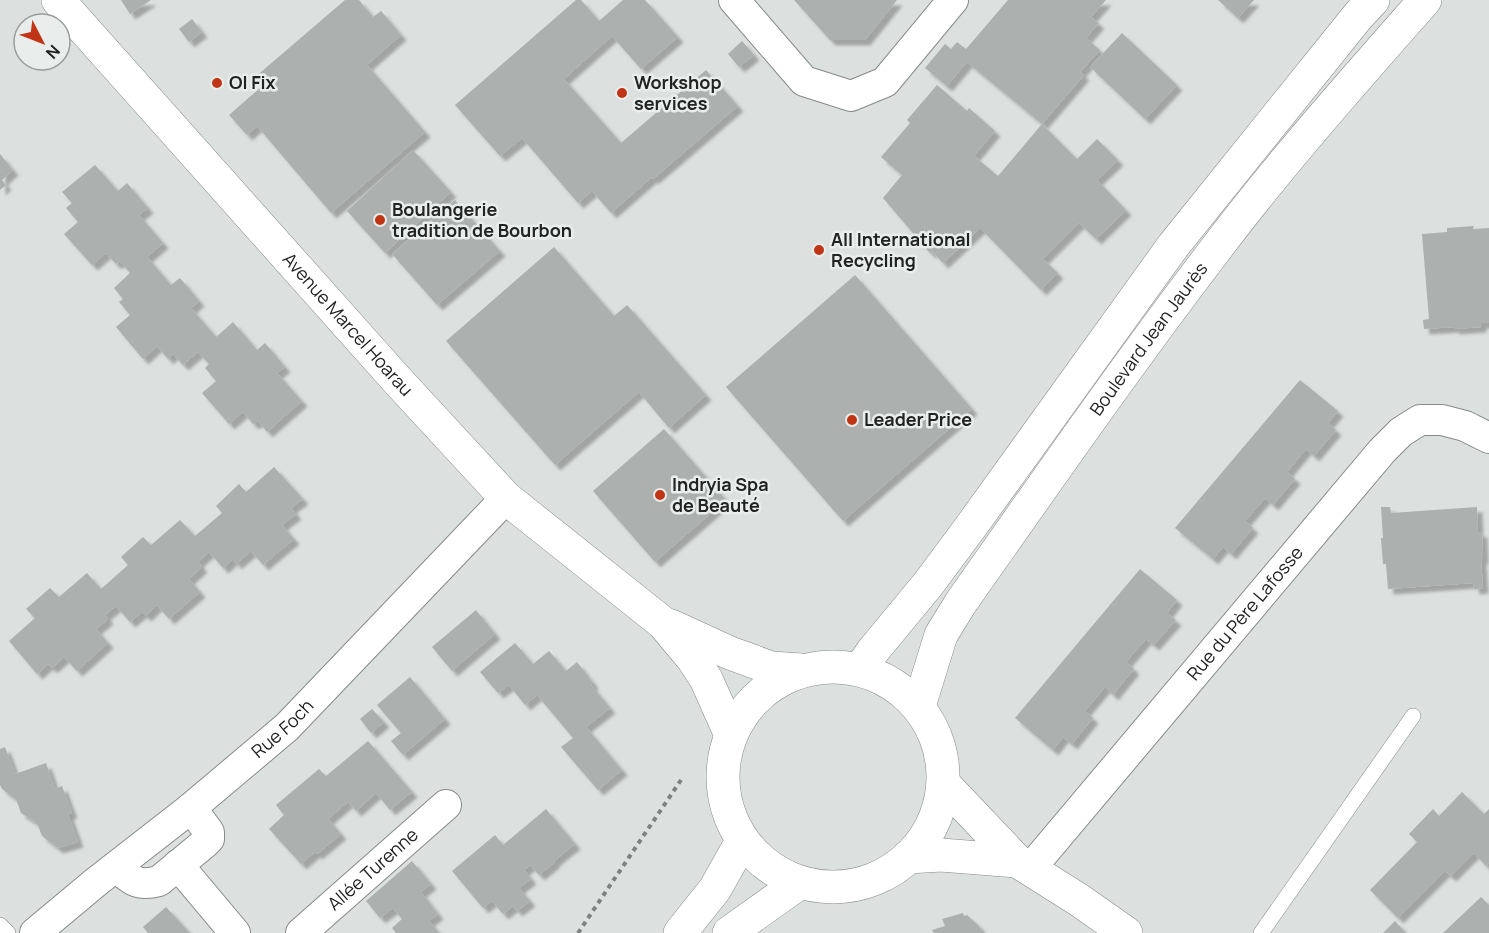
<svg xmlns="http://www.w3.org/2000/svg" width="1489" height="933" viewBox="0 0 1489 933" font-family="Manrope,sans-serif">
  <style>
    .building { fill: #acb0ae; filter: url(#shadow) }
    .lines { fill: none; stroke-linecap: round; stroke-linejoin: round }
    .lane-casing { stroke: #878a89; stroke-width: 16 }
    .street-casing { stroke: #878a89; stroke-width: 32 }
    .secondary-casing { stroke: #878a89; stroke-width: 34 }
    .primary-casing { stroke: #878a89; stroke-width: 34 }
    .path { stroke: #7e8180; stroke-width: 4; stroke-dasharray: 4.5 4.5; stroke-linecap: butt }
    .lane { stroke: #fff; stroke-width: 15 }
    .street { stroke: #fff; stroke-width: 30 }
    .secondary { stroke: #fff; stroke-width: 33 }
    .primary { stroke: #fff; stroke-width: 33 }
    .poi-dot { fill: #c03515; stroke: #e9edeb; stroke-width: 2 }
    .labels { text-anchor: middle; stroke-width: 5; stroke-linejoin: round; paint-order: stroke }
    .poi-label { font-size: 18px; font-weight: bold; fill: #222423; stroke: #e9edeb; text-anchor: start }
    .street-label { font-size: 18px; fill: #222423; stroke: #e9edeb }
  </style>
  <defs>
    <filter id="shadow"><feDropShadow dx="5.5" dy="5.5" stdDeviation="1.5" flood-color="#0004"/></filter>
  </defs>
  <rect width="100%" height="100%" fill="#dce0de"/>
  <!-- building -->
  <g class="building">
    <polygon points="121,0 151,0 130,14"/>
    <polygon points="345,0 359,0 373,17 381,11 401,35 367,65 425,132 331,213 257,126 247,135 229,115 262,86 254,78"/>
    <polygon points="576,0 581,0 599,21 623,0 645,0 678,37 641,69 612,36 564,79 621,143 706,70 738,106 653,179 652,177 611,213 592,191 578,203 522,138 500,156 455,105"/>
    <polygon points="794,0 897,0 865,40 830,40"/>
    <polygon points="1008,0 1106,0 1091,17 1099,23 1086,38 1100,50 1080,72 1084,75 1042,124 967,62 947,86 925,68 945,44 951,49 957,42 966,49"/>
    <polygon points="1218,0 1254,0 1238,18"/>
    <polygon points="192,19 202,32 189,42 179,29"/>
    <polygon points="1122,33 1177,85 1145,119 1090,67"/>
    <polygon points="742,41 754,55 739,67 728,54"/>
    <polygon points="937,85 967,111 969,108 995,131 974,156 998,176 1042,124 1077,159 1097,139 1118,160 1097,180 1126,210 1096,239 1079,223 1043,259 1058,273 1041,290 980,228 943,263 932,251 930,253 883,198 902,175 881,157 910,123 907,120"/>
    <polygon points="413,150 451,192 385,253 347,211"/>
    <polygon points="0,154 13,170 2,180 6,185 0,190"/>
    <polygon points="95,165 118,191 127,183 148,208 139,215 163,243 147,257 171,285 180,278 199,301 191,308 216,337 233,322 257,350 265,343 285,367 277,373 302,401 267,432 258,421 253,424 243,412 229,424 202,393 216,381 205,368 209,364 198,352 183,365 173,354 168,359 157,346 143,359 116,327 130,315 119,302 123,299 114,288 130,273 120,261 116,264 106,253 92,265 64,234 78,222 66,208 72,203 62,192"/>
    <polygon points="455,200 500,251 437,305 392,254"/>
    <polygon points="1474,226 1473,229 1489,228 1489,323 1481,323 1481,327 1454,329 1454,327 1424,329 1423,320 1429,319 1422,234 1447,232 1447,228"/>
    <polygon points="554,247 614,316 627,305 706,395 669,428 639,392 555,465 446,341"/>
    <polygon points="855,275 972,409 843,521 726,387"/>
    <polygon points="1300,380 1338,411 1328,423 1336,430 1314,456 1306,449 1287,472 1295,479 1273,505 1265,498 1245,521 1253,528 1231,554 1223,547 1213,559 1175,528"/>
    <polygon points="664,429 726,500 655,562 593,491"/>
    <polygon points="274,467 303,499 291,508 296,514 282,525 294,539 263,565 251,551 236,564 233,559 223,568 209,552 198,562 202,567 189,579 200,592 169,619 157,605 146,616 142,612 130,622 116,606 105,615 108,619 96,629 108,643 77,671 64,657 52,668 48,664 37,674 9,641 35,618 26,609 50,588 59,597 87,573 101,589 128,565 121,557 143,537 151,545 180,520 195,536 222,513 216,506 239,484 246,492"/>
    <polygon points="1381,507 1390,507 1391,513 1477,507 1478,532 1482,532 1483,558 1481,559 1483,588 1474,589 1473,583 1388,589 1386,564 1383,564 1381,538 1383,538"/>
    <polygon points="1140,569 1177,600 1167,613 1176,620 1154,645 1146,639 1126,662 1134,669 1113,695 1105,687 1085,711 1093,718 1072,744 1063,737 1053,750 1015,718"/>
    <polygon points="476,610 495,634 452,671 432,647"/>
    <polygon points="515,643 533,664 549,651 566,671 577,662 593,683 591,685 610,708 586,727 622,770 598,790 561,747 573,738 537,695 525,705 509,685 498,693 480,672"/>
    <polygon points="410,677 445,719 403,755 391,741 401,733 377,705"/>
    <polygon points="372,709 384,722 371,733 360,719"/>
    <polygon points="368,741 412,792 390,810 376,793 356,811 348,802 328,819 341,834 317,854 315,852 301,864 269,829 284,815 276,805 319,769 326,776"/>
    <polygon points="5,747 15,774 46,763 55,789 62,786 72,813 68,814 78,842 58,848 42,836 37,823 21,813 16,799 2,789 0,785 0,749"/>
    <polygon points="1462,792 1484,814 1489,809 1489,863 1486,866 1474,853 1451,876 1445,871 1398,918 1370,890 1417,842 1409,834 1433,809 1439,816"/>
    <polygon points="546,809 575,844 554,861 555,862 539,875 530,865 524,870 531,879 519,888 530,901 517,911 513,906 503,914 492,901 483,908 452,871 495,835 503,845"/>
    <polygon points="412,861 431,884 421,892 438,914 429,921 439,933 396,933 392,928 402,919 393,908 380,918 366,901"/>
    <polygon points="1481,897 1489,905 1489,933 1443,933"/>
    <polygon points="166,907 190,933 148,933 143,927"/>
    <polygon points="963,913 964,916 967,915 979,926 981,933 934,933 932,930 945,926 942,919"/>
    <polygon points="1395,921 1404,931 1402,933 1383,933"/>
  </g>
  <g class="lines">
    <defs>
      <g id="lane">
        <polyline points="0,925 8,933"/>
        <polyline points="1261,933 1413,716"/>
      </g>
      <g id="street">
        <polyline points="734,0 804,81 851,96 885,82 953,0"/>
        <polyline points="178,865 235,933"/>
        <path d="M 116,867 C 132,880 137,887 159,881 L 205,843 L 209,839 L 209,832 L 191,808"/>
        <path id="s1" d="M 1030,869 L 1382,451 L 1401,432 L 1420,420 L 1442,420 L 1465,426 L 1489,438"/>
        <path id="s2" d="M 35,933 L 96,882 L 191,808 L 287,727 L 506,498"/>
        <path id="s3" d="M 301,933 L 446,805"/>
      </g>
      <g id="secondary">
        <path id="s4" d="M 58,0 L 397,380 L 506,498 L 663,623 L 693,659 L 706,679 L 731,735"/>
        <polyline points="671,626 730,653 771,668 801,670"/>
        <polyline points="944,784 1017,861 1079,900 1126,933"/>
        <polyline points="908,857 941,855 1017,861"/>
      </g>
      <g id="primary">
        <circle cx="833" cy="777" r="110"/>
        <polyline points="861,668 872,652 929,583 972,525 1173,246 1358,16 1373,0"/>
        <path id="s5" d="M 919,706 L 941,635 L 960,604 C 1043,486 1125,368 1212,254 C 1278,166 1352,83 1425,0"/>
        <polyline points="680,933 715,889 742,841"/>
        <polyline points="729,933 799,883"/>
      </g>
    </defs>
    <!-- lane casing -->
    <use href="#lane" class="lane-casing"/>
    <!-- street casing -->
    <use href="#street" class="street-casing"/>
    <!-- secondary casing -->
    <use href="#secondary" class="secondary-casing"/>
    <!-- primary casing -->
    <use href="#primary" class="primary-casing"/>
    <!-- path -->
    <polyline class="path" points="578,933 681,780"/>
    <!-- lane -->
    <use href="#lane" class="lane"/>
    <!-- street -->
    <use href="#street" class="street"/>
    <!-- secondary -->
    <use href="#secondary" class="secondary"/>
    <!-- primary -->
    <use href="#primary" class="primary"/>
  </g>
  <!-- markers -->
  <g class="poi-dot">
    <circle cx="217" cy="83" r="6"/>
    <circle cx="622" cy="93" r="6"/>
    <circle cx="380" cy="220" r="6"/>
    <circle cx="819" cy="250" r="6"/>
    <circle cx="852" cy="420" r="6"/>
    <circle cx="660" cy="495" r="6"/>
  </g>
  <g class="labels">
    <!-- poi labels -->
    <g class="poi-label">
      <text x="229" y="89">OI Fix</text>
      <text x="634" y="89">Workshop<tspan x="634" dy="21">services</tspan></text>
      <text x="392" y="216">Boulangerie<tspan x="392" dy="21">tradition de Bourbon</tspan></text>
      <text x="831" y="246">All International<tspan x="831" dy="21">Recycling</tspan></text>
      <text x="864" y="426">Leader Price</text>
      <text x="672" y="491">Indryia Spa<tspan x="672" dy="21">de Beauté</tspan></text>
    </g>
    <!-- street labels -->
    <g class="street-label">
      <text dy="6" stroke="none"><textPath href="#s4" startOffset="435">Avenue Marcel Hoarau</textPath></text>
      <text dy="6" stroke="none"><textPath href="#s5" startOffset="436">Boulevard Jean Jaurès</textPath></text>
      <text dy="6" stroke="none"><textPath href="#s1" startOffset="334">Rue du Père Lafosse</textPath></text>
      <text dy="6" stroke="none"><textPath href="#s2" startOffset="321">Rue Foch</textPath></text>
      <text dy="6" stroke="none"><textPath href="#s3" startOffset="96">Allée Turenne</textPath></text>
    </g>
  </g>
  <!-- north arrow -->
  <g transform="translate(42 42) rotate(132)"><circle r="28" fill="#e9edeb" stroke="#999d9b" stroke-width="1.5"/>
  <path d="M0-4.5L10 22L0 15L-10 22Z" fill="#c03515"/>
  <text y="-9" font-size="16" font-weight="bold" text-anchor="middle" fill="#222423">N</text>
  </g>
</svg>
